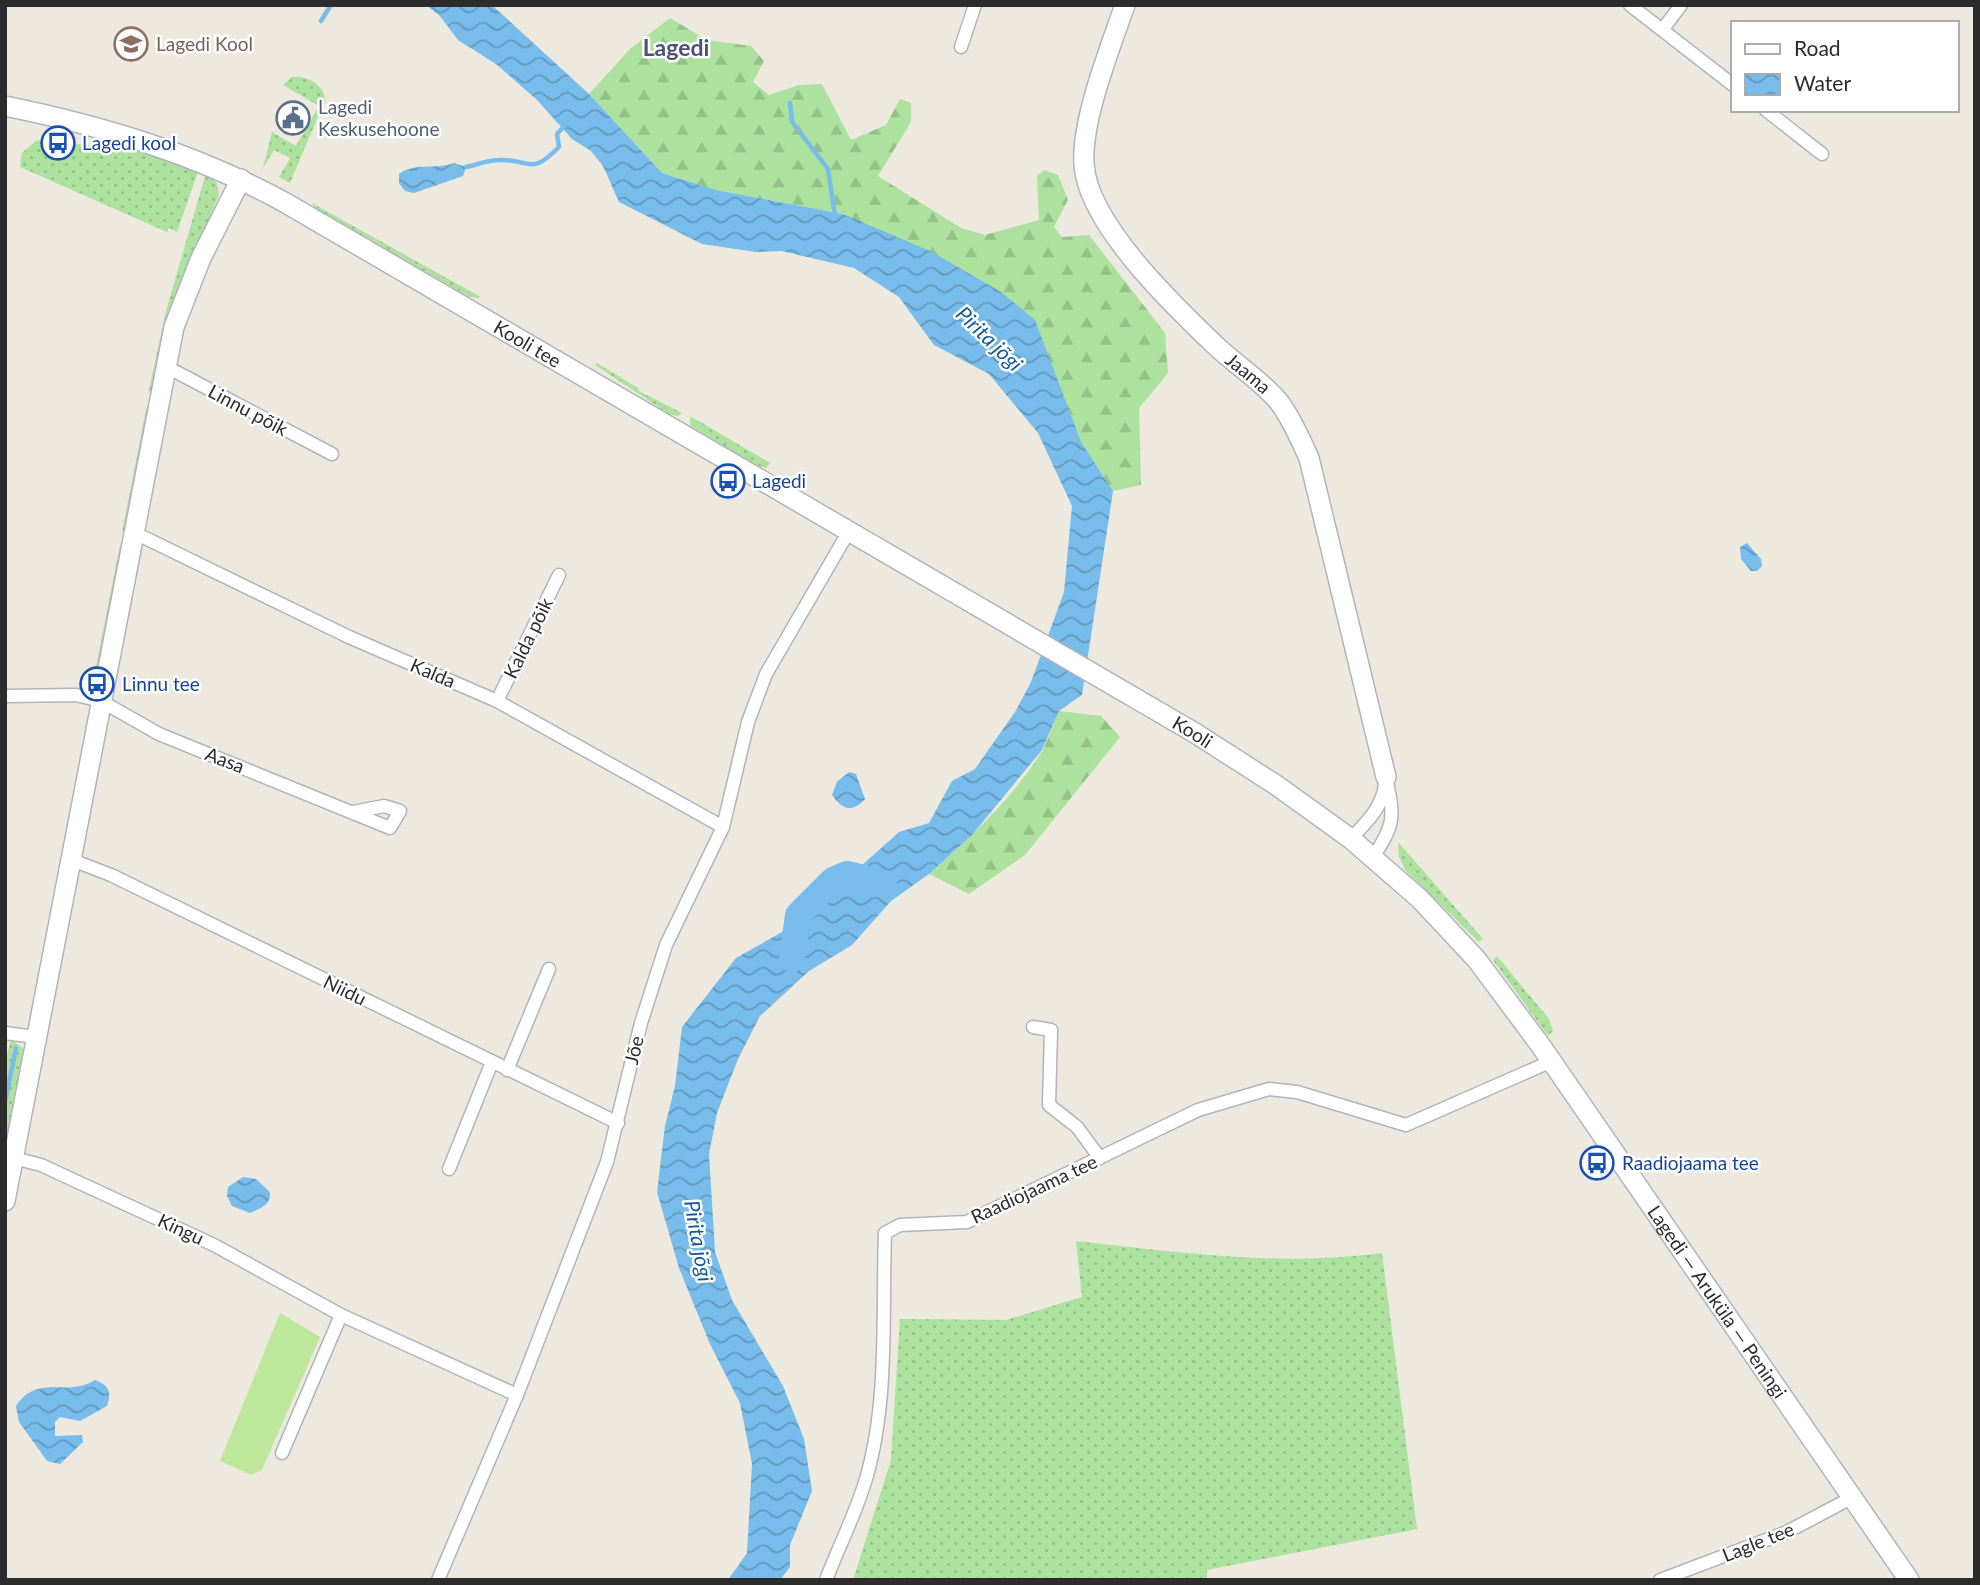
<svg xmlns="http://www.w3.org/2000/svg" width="1980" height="1585" viewBox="0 0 1980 1585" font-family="Lato,sans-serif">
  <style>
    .grass { fill: url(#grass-dots) }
    .forest { fill: url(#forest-firs) }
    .pitch { fill: #bde79b }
    .water { fill: url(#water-waves) }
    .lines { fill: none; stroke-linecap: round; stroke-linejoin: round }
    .stream { stroke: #77bcea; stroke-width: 4.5 }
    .river { stroke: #77bcea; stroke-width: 26 }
    .street-casing { stroke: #b2b3bf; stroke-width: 15 }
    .secondary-casing { stroke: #b2b3bf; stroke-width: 22 }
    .street { stroke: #fff; stroke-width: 12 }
    .secondary { stroke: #fff; stroke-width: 19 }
    .labels { text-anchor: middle; stroke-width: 5; stroke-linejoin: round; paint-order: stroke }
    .education-label { font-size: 19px; fill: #785e54; stroke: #fff; text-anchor: start }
    .service-label { font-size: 19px; fill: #4e5e75; stroke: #fff; text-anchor: start }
    .transit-label { font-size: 19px; fill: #164399; stroke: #fff; text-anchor: start }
    .street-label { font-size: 19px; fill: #2c2c2c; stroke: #fff }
    .water-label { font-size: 21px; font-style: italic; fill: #145998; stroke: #fff }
    .quarter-label { font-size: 23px; font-weight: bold; fill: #4e507b; stroke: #fff }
  </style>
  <defs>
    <pattern id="grass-dots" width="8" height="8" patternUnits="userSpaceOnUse" patternTransform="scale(1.75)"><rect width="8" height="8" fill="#ace19e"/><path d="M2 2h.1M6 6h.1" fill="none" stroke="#94c188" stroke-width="1.8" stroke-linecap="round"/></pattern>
    <pattern id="forest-firs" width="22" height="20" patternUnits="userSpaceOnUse" patternTransform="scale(1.75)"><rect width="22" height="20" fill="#ace19e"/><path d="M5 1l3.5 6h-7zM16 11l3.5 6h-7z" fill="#94c188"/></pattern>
    <pattern id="water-waves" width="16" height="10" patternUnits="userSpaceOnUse" patternTransform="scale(1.75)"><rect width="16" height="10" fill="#77bcea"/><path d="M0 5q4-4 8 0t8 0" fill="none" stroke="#6299be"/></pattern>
  </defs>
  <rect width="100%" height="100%" fill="#ede9df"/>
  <!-- grass -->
  <g class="grass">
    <path d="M 292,77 C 308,76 324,84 325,100 L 290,183 L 279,177 L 290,158 L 274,150 L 263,168 L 272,132 L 296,146 L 319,106 L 283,85 Z"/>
    <polygon points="37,140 52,144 52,147 60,150 71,143 148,153 198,172 177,232 169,228 167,232 20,167 22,153"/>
    <polygon points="206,173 217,183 219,195 183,280 154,385 148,394 166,311"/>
    <polygon points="312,203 479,296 479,298 469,297 315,208"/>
    <polygon points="597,363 638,388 639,391 682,413 678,416 669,414 595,365"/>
    <polygon points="147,405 149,410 126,529 122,532"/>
    <polygon points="690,417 699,421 770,463 766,468 756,465 691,426"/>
    <polygon points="120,545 122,552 97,682 92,687"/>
    <polygon points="1398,842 1483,939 1479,942 1406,871 1399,857"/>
    <polygon points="1497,956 1549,1019 1553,1031 1548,1036 1493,960"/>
    <polygon points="11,1039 25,1050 5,1156 5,1065"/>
    <path d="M 1076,1241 C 1177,1252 1280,1267 1382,1253 L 1417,1529 L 1207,1570 L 1207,1580 L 853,1580 L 891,1460 L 900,1319 L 1006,1320 L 1082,1297 Z"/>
  </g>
  <!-- forest -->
  <g class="forest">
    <polygon points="670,18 707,40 751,46 764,61 753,82 769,95 799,85 822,84 851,140 886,125 900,99 911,103 911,122 878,176 961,228 985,235 1039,220 1037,176 1044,170 1058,175 1068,200 1054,227 1062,237 1089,235 1165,333 1168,373 1139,408 1141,485 1113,491 1081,442 1048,359 843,214 716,190 662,173 589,94 630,49"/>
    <path d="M 1059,711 L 1101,716 L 1120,737 L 1025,855 L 969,894 L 929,874 C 970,838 1013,798 1042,751 C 1049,739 1053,724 1059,711 Z"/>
  </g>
  <!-- pitch -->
  <polygon class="pitch" points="280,1313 320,1337 262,1470 251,1475 220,1461"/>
  <!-- water -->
  <g class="water">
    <polygon points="426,5 492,5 589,94 662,173 716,190 843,214 930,251 1001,292 1035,320 1081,442 1113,491 1082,695 1059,711 1042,750 972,835 929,874 891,901 852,945 809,971 760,1016 738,1059 717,1113 709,1154 715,1252 732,1300 783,1386 804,1439 812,1491 790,1545 790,1567 780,1580 728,1580 747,1553 752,1464 740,1403 710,1344 679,1268 657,1192 665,1126 675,1086 682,1027 736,958 821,910 861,866 899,832 929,823 952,781 975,769 1015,712 1031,682 1064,592 1072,506 1038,433 989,374 934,345 899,297 854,268 782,251 756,252 702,244 619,202 603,166 591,151 572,139 537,100 496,64 458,40 440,16"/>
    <path d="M 454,163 L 466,167 L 463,176 L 414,193 L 405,191 L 399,183 L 399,174 C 415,162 435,170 454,163 Z"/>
    <polygon points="1747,543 1761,559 1762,566 1757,571 1751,571 1741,559 1740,547"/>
    <path d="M 849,772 L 856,774 L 865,799 C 853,813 842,810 832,795 L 837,782 Z"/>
    <path d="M 243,1177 L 256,1179 L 270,1192 C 271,1205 261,1208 250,1213 L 232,1206 L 227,1196 L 228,1187 Z"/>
    <path d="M 95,1380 C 109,1385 112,1392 107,1406 L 80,1421 L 60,1417 L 55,1422 L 55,1436 L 82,1435 L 83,1442 L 60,1464 L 47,1461 L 19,1422 L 16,1406 C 38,1373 67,1398 95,1380 Z"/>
  </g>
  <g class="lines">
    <!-- stream -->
    <g class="stream">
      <polyline points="321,21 331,5"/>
      <polyline points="790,103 792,122 828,169 835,216"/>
      <path d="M 466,167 C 476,165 488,160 499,160 C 533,159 529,177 559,147 L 557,134 L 566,124"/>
      <polyline points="5,1102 16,1048"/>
    </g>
    <!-- river -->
    <polyline class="river" points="792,959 798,915 833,880 847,874 884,883"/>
    <defs>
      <g id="street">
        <polyline points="1630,5 1733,85"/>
        <polyline points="1663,29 1681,5"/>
        <polyline points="961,47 975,5"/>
        <polyline points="1766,110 1822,154"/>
        <polyline points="165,366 332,454"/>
        <polyline points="135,533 349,637 497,701 723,827"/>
        <polyline points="5,696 76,695 101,701 159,734 390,828 400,811 384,806 353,812"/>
        <polyline points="497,701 559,575"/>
        <path d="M 1351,839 C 1367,821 1382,809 1385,784"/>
        <path d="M 1373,857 C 1396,823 1394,816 1386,777"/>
        <polyline points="72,860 111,875 618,1123"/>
        <polyline points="1033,1027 1051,1030 1049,1105 1077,1127 1100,1158"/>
        <polyline points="5,1033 35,1037"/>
        <polyline points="507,1070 549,969"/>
        <polyline points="14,1158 41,1165 214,1245 341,1315 517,1395"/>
        <polyline points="449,1169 492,1062"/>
        <polyline points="282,1453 341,1315"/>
        <polyline points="438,1580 517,1395 607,1162 641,1023 666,945 723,827 748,722 766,674 849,531"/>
        <path d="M 826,1580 C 839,1546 856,1513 866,1479 C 889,1400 882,1314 885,1233 L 900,1225 L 967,1222 L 1198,1110 L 1269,1089 L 1297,1092 L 1406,1125 L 1552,1061"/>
        <polyline points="1660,1580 1787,1532 1853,1497"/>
      </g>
      <g id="secondary">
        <path id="s1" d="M 1125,5 C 1110,48 1081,121 1084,164 C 1087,223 1174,306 1216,346 C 1236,365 1262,381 1279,402 C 1292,419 1300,439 1309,458 L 1386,777"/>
        <path id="s2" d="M 5,106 C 103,126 196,154 284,202 L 1195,733 L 1276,785 L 1351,839 L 1420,899 L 1477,960 L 1541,1046 L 1909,1580"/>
        <polyline points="5,1201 174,327 201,258 241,179"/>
      </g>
    </defs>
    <!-- street casing -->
    <use href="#street" class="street-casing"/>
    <!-- secondary casing -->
    <use href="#secondary" class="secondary-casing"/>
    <!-- street -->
    <use href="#street" class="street"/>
    <!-- secondary -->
    <use href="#secondary" class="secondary"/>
  </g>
  <!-- icons -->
  <defs>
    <symbol id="school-ring" viewBox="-11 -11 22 22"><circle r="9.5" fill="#fff" stroke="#8d6e63" stroke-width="1.5"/><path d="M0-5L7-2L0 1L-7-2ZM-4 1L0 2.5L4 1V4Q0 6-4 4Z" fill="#8d6e63"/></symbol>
    <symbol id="civic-ring" viewBox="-11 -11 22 22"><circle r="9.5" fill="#fff" stroke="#5c6f8a" stroke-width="1.5"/><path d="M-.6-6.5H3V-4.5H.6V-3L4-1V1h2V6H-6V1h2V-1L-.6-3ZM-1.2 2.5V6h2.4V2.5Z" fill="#5c6f8a"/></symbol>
    <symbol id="bus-ring" viewBox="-11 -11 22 22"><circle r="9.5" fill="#fff" stroke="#1a4fb4" stroke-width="1.5"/><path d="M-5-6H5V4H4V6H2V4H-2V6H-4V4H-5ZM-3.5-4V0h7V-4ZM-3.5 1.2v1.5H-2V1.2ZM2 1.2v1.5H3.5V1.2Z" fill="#1a4fb4"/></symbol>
  </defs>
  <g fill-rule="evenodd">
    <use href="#school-ring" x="112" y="25" width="38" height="38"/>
    <use href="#civic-ring" x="274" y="99" width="38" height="38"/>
    <use href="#bus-ring" x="39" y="124" width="38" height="38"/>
    <use href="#bus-ring" x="709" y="462" width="38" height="38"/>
    <use href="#bus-ring" x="78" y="665" width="38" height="38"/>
    <use href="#bus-ring" x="1578" y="1144" width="38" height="38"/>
  </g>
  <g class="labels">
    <!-- education labels -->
    <g class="education-label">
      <text x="156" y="51">Lagedi Kool</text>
    </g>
    <!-- service labels -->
    <g class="service-label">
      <text x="318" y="114">Lagedi<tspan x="318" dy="22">Keskusehoone</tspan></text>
    </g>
    <!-- transit labels -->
    <g class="transit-label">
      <text x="82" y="150">Lagedi kool</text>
      <text x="752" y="488">Lagedi</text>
      <text x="122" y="691">Linnu tee</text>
      <text x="1622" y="1170">Raadiojaama tee</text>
    </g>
    <!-- street labels -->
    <g class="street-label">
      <text dy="7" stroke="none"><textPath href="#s2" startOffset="578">Kooli tee</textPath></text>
      <text dy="7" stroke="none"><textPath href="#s1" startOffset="436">Jaama</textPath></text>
      <text transform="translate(248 410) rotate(28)" y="7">Linnu põik</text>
      <text transform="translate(528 638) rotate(-64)" y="7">Kalda põik</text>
      <text transform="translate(433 673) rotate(23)" y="7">Kalda</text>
      <text dy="7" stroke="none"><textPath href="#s2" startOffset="1348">Kooli</textPath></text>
      <text transform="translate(225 760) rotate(21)" y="7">Aasa</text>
      <text transform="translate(345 990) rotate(26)" y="7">Niidu</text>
      <text transform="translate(634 1050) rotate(-77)" y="7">Jõe</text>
      <text transform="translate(1034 1189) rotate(-25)" y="7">Raadiojaama tee</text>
      <text transform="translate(181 1229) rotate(25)" y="7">Kingu</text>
      <text dy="7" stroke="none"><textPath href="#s2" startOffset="2132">Lagedi — Aruküla — Peningi</textPath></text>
      <text transform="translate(1758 1542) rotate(-22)" y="7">Lagle tee</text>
    </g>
    <!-- water labels -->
    <g class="water-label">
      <text transform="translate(989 339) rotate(44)" y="7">Pirita jõgi</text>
      <text transform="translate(698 1241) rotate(80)" y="7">Pirita jõgi</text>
    </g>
    <!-- quarter labels -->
    <g class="quarter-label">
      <text x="676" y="56">Lagedi</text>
    </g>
  </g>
  <!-- border -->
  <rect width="1980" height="1585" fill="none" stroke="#2c2c2c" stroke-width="14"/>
  <!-- legend -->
  <rect x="1731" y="21" width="228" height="91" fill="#ffffff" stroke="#ababab" stroke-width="2"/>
  <rect x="1745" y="44" width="35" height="10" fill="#ffffff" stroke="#ababab" stroke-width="2"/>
  <text x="1794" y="56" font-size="21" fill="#2c2c2c">Road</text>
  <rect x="1745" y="74" width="35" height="21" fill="url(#water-waves)" stroke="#ababab" stroke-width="2"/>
  <text x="1794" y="91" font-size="21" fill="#2c2c2c">Water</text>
</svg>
